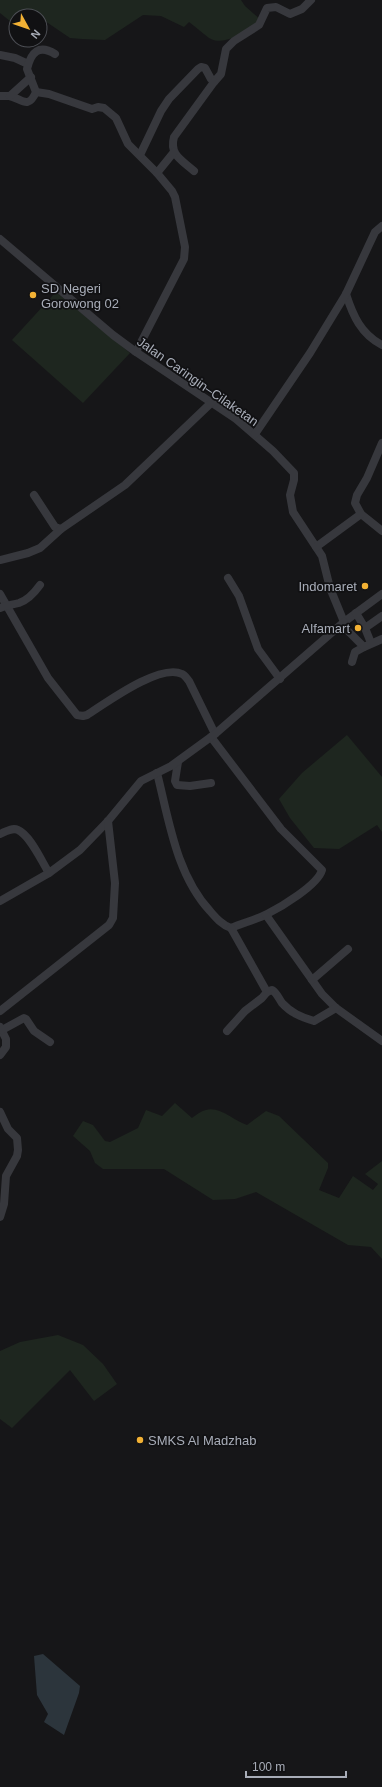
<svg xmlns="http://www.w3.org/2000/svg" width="382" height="1787" viewBox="0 0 382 1787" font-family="Arial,sans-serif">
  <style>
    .green { fill: #1e261f }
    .water { fill: #2c353c }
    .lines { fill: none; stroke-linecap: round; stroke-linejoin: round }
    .minor { stroke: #37383d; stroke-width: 8 }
    .poi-dot { fill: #f2b134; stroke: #111113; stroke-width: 1.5 }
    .labels { text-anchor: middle; stroke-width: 3.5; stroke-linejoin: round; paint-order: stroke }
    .poi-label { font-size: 13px; fill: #a8adb8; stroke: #111113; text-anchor: start }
    .street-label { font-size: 13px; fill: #a8adb8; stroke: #111113 }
  </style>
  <rect width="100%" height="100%" fill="#161618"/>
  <!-- green -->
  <g class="green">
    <path d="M 0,0 L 241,0 L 245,6 L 261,20 C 248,29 226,48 209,38 C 202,33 196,27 189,22 L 184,27 L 161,16 L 143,15 L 105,40 L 82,39 L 70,38 L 42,19 L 40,21 L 40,16 L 16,16 L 16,26 L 0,13 Z"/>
    <polygon points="56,292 130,353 83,403 12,340"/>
    <polygon points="347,735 382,777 382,832 377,825 339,849 314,848 290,818 279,799 302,773"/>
    <path d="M 175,1103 L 192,1118 C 196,1115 201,1111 206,1110 C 220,1106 234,1121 247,1125 L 266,1111 L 279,1116 L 328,1163 L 328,1168 L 319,1190 L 339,1198 L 353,1176 L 373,1190 L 378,1184 L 365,1174 L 382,1161 L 382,1259 L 371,1247 L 348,1245 L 256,1192 L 235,1199 L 213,1200 L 164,1169 L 103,1169 L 95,1163 L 90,1151 L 73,1136 L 83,1121 L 93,1125 L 105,1141 L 110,1142 L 138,1128 L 146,1110 L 162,1116 Z"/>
    <polygon points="58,1335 83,1345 103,1364 117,1384 94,1401 70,1370 12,1428 0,1419 0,1351 20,1342"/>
  </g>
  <!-- water -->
  <polygon class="water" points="43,1654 80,1686 79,1693 64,1735 44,1722 48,1714 37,1695 34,1656"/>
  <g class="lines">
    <!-- minor -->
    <g class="minor">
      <polyline points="0,55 15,58 28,64"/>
      <polyline points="36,92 49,94 92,109 98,107 104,108 116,118 128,144 157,173 172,191 175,197 185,247 184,259 136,352"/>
      <path d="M 0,96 C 3,96 7,96 10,96 C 22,99 28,110 36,92 L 27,69 C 31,52 39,44 55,54"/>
      <polyline points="10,96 31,77"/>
      <polyline points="140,155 161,111 169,99 198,69 201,67 205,68 211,79 214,82 221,74 226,49 234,41 259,25 267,8 276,7 290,14 302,9 311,0"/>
      <path d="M 194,171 C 182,160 169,155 174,137 L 214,82"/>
      <polyline points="157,173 174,152"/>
      <polyline points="0,239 113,335 136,352 236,419 273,451 294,473 294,480 290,495 293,512 322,556 330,588 344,622 382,594"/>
      <path d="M 346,294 C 353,316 361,334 382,345"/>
      <polyline points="255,434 310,353 346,294 375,232 382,226"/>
      <polyline points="382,443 367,478 357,495 355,503 361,514 382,531"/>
      <polyline points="34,495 55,527 61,529"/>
      <polyline points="316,547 361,514"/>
      <polyline points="0,560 28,553 40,548 61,529 125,485 212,402"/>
      <polyline points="228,578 239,596 258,649 280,679"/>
      <path d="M 0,594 L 48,678 L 77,715 L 83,716 L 87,715 C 106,703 160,663 182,674 C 185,675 187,679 189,681 L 215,734"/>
      <path d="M 0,608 C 7,605 12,605 19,603 C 28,600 35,592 40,585"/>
      <polyline points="356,613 365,628 371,643"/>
      <polyline points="365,628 382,616"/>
      <polyline points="352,662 355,652 364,647"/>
      <polyline points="178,762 175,781 177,785 190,786 211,783"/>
      <path d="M 157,773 C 169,820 176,874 210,911 C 216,918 222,925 231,928 C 242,923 256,920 267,914 C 281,907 318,885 322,870 L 281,829 L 211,737"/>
      <path d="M 0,834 C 5,832 12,827 18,830 C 30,835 42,862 49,873"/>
      <polyline points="0,901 49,873 80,850 108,821 141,781 171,766 215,734 344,622 346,629 364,647 382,639"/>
      <polyline points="266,915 322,994 336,1008 382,1041"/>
      <polyline points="312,980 348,949"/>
      <path d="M 267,992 L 272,990 C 277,993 279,999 282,1003 C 291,1013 301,1017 314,1021 L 336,1008"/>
      <polyline points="0,1011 109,925 113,918 115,883 108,821"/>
      <polyline points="0,1027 6,1039 6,1047 0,1055"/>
      <polyline points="2,1030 24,1018 26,1019 34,1031 50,1042"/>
      <polyline points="227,1031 245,1011 262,998 267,992 231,928"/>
      <polyline points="0,1112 8,1129 17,1138 18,1150 17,1156 6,1176 4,1204 0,1217"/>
    </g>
  </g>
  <!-- markers -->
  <g class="poi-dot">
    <circle cx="33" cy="295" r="4"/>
    <circle cx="365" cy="586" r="4"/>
    <circle cx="358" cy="628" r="4"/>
    <circle cx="140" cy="1440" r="4"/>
  </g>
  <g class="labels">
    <!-- poi labels -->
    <g class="poi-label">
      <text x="41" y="293">SD Negeri<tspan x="41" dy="15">Gorowong 02</tspan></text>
      <text x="357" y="591" text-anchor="end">Indomaret</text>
      <text x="350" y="633" text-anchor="end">Alfamart</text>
      <text x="148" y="1445">SMKS Al Madzhab</text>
    </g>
    <!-- street labels -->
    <g class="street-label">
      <text transform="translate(198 381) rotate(35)" y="5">Jalan Caringin–Cilaketan</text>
    </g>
  </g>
  <!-- north arrow -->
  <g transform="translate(28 28) rotate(130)"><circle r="19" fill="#111113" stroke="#4d4f55"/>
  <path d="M0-3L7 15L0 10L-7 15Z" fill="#f2b134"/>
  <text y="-6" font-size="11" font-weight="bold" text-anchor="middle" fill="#a8adb8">N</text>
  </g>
  <!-- scale -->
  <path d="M246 1771v6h100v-6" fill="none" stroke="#a8adb8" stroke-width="2"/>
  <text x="252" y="1771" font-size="12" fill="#a8adb8" stroke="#111113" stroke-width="3" paint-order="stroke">100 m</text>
</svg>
